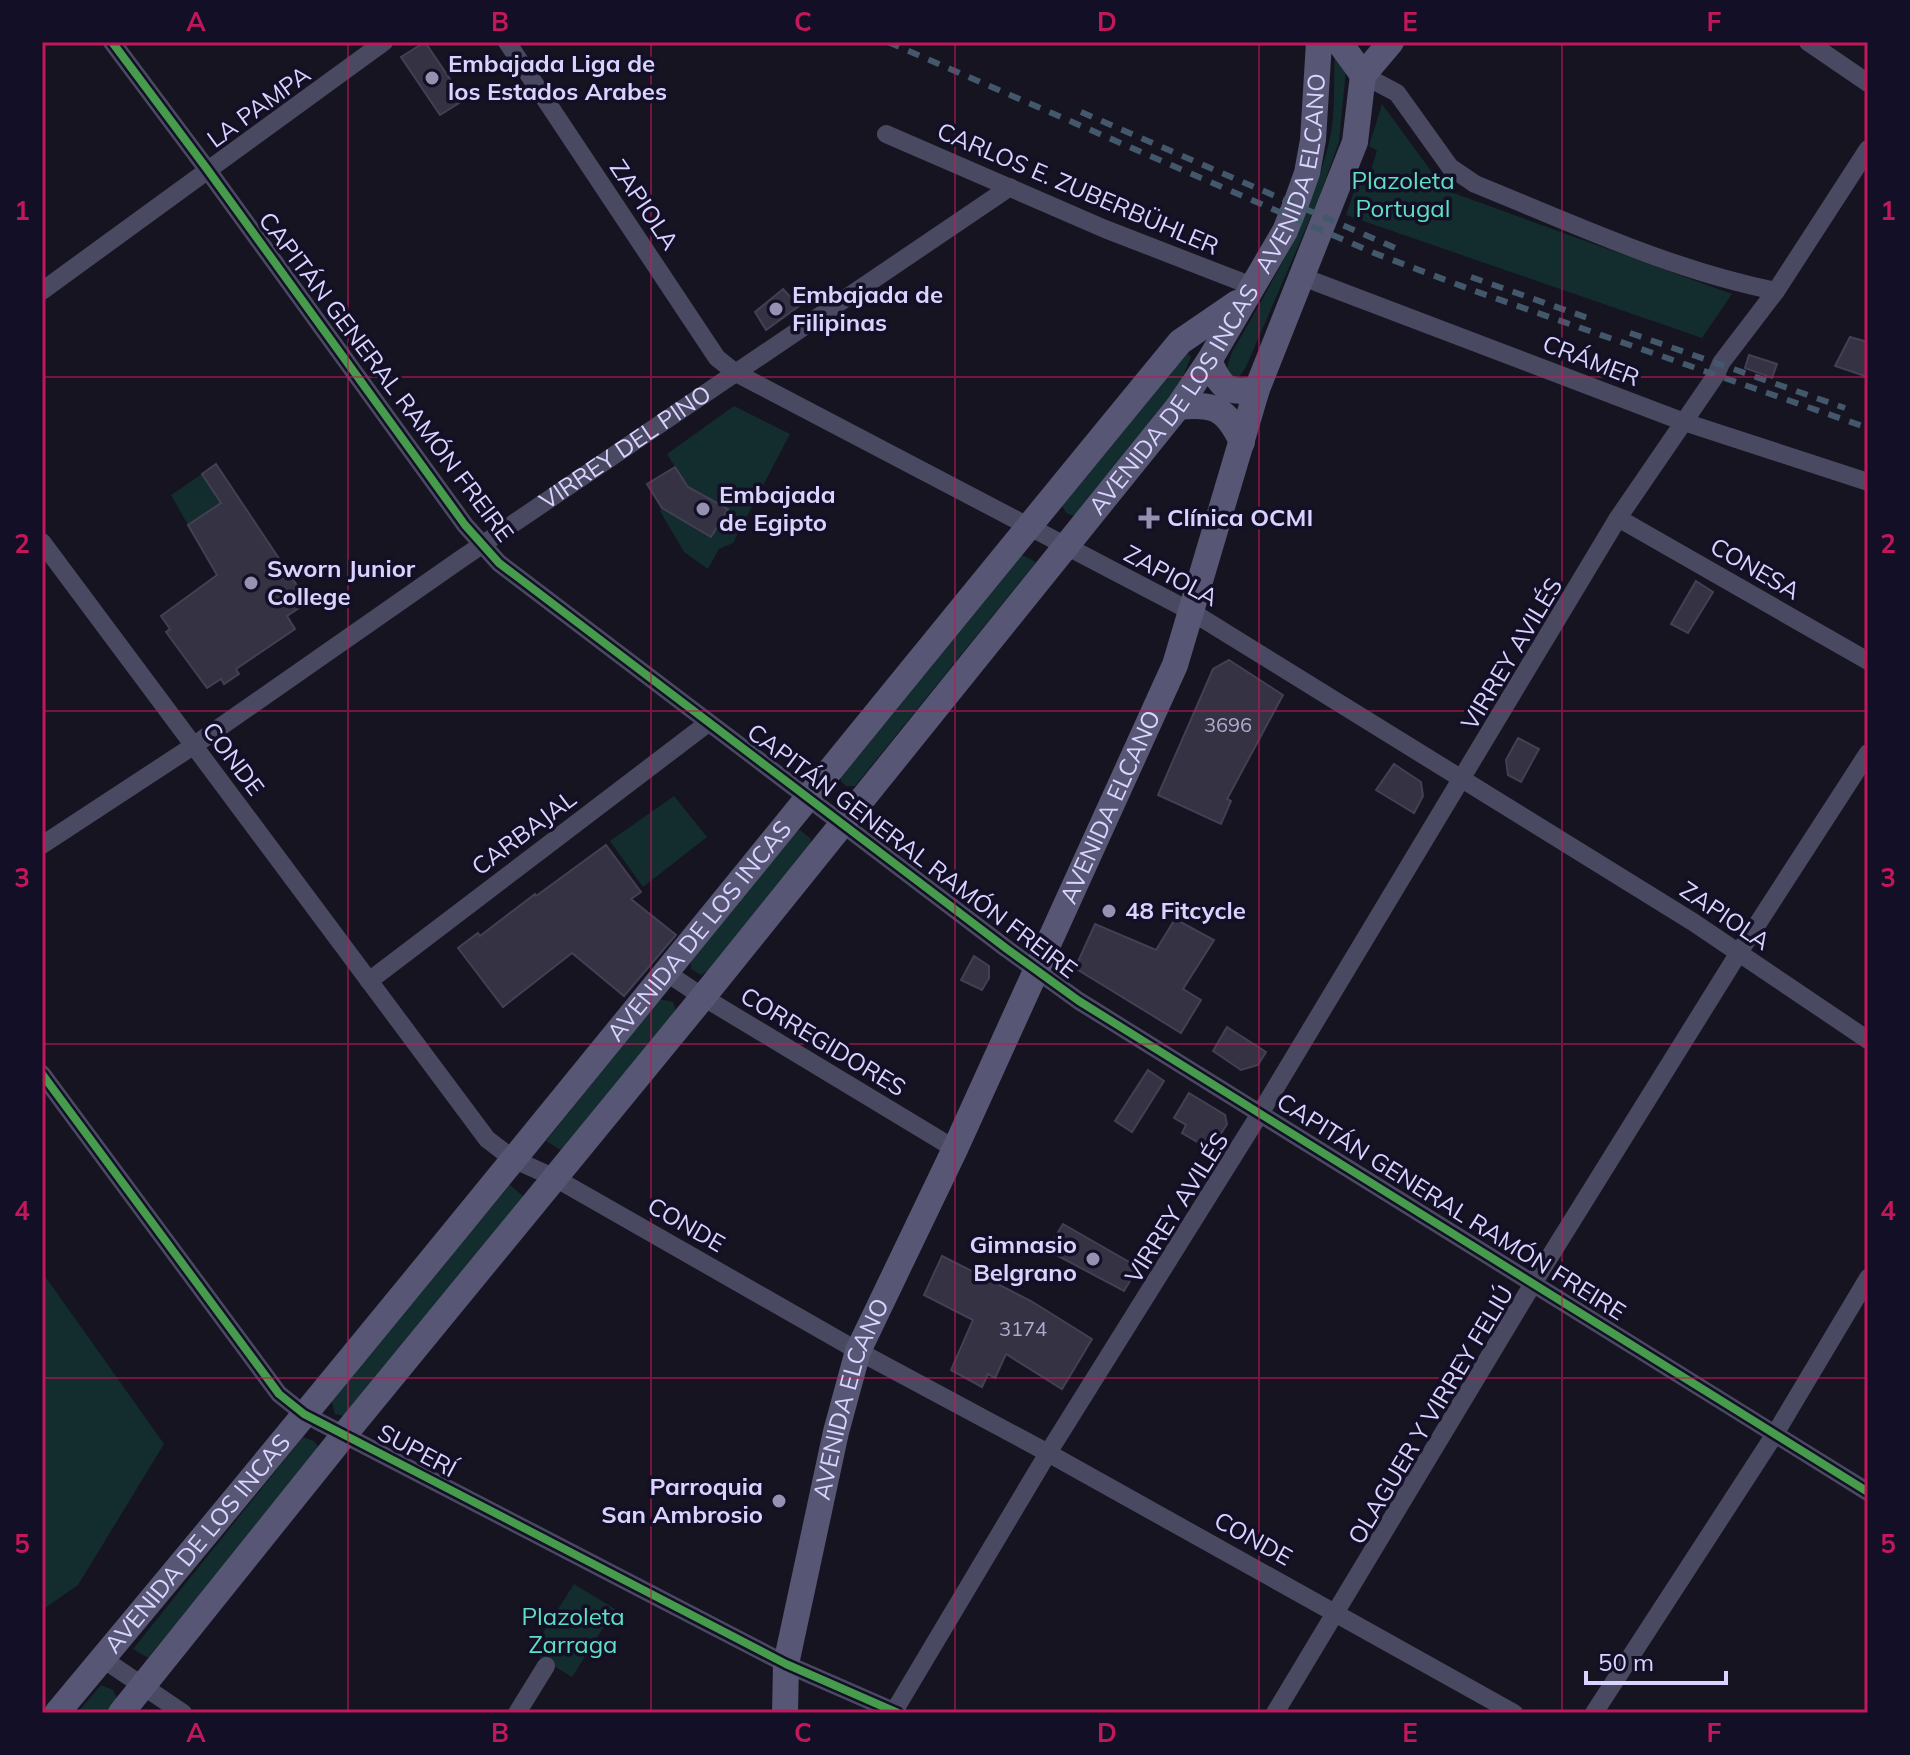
<svg xmlns="http://www.w3.org/2000/svg" width="1910" height="1755" viewBox="0 0 1910 1755" font-family="Mulish,sans-serif">
  <style>
    .green { fill: #132c2d }
    .building { fill: #343243; stroke: #433f54; stroke-width: 2 }
    .lines { fill: none; stroke-linecap: round; stroke-linejoin: round }
    .street { stroke: #4a4962; stroke-width: 18 }
    .secondary { stroke: #575674; stroke-width: 26 }
    .rail { stroke: #43596b; stroke-width: 6; stroke-dasharray: 12 10; stroke-linecap: butt }
    .cycleway-casing { stroke: #130f26; stroke-width: 13 }
    .cycleway { stroke: #469c4c; stroke-width: 8 }
    .grid { fill: none; stroke: #c2185b; stroke-width: 2; stroke-opacity: 0.55 }
    .poi-dot { fill: #9591b1; stroke: #130f26; stroke-width: 3 }
    .labels { text-anchor: middle; stroke-width: 7; stroke-linejoin: round; paint-order: stroke }
    .number-label { font-size: 20px; fill: #b0acd0 }
    .poi-label { font-size: 24px; font-weight: bold; fill: #d9d4ff; stroke: #130f26; text-anchor: start }
    .street-label { font-size: 24px; fill: #d9d4ff; stroke: #130f26 }
    .park-label { font-size: 24px; fill: #5fe0c0; stroke: #130f26 }
    .neatline { fill: none; stroke: #c2185b; stroke-width: 3 }
    .grid-label { font-size: 26px; text-anchor: middle; font-weight: bold; fill: #c2185b }
  </style>
  <rect width="100%" height="100%" fill="#161421"/>
  <!-- green -->
  <g class="green">
    <path d="M 1335,51 L 1346,70 L 1339,142 L 1318,200 L 1246,367 L 1240,376 L 1234,379 C 1224,369 1228,363 1232,352 C 1272,283 1312,216 1330,138 C 1336,111 1333,79 1335,51 Z"/>
    <polygon points="1382,104 1445,190 1732,294 1702,338 1346,215 1360,173 1370,173 1377,151 1369,146"/>
    <polygon points="1188,353 1191,357 1180,383 1076,517 1066,513 1062,506 1173,367"/>
    <polygon points="734,406 790,434 733,543 719,549 708,569 684,552 660,511 662,508 711,537 727,509 688,487 667,454"/>
    <polygon points="202,474 221,503 188,525 171,495"/>
    <polygon points="1018,553 1036,562 855,786 846,786 841,781 840,772"/>
    <polygon points="674,796 707,837 643,887 610,841"/>
    <polygon points="800,830 811,839 810,846 715,966 701,975 691,969 691,961 791,833"/>
    <polygon points="659,999 673,1002 677,1014 564,1152 546,1141"/>
    <polygon points="510,1185 524,1197 345,1416 335,1414 331,1399"/>
    <polygon points="42,1272 164,1444 78,1585 42,1610"/>
    <polygon points="303,1437 314,1441 319,1448 148,1658 133,1649"/>
    <polygon points="574,1584 615,1609 572,1677 531,1652"/>
    <polygon points="101,1685 113,1690 119,1702 109,1713 77,1713"/>
  </g>
  <!-- building -->
  <g class="building">
    <polygon points="425,42 464,100 440,115 401,57"/>
    <polygon points="783,289 799,306 766,330 755,312"/>
    <polygon points="1850,337 1868,342 1868,377 1835,366"/>
    <polygon points="1749,355 1777,364 1772,378 1745,368"/>
    <polygon points="216,464 308,602 287,616 295,629 236,669 239,674 224,684 221,679 207,688 166,632 170,629 161,616 217,575 188,525 221,503 202,474"/>
    <polygon points="675,467 688,487 728,509 711,537 662,508 647,484"/>
    <polygon points="1696,581 1713,592 1688,633 1671,624"/>
    <polygon points="1229,660 1283,695 1227,799 1231,801 1221,824 1158,795 1213,669"/>
    <polygon points="1518,738 1539,749 1521,782 1508,775 1506,760"/>
    <polygon points="1394,764 1421,782 1423,796 1414,813 1376,790"/>
    <polygon points="606,845 641,892 631,899 676,935 624,996 572,953 503,1007 458,948 478,933 480,936 535,894 536,896"/>
    <polygon points="1175,919 1214,940 1183,989 1201,1000 1181,1033 1075,968 1095,924 1156,950"/>
    <polygon points="974,956 989,966 989,978 982,990 961,980"/>
    <polygon points="1227,1027 1266,1052 1258,1065 1241,1070 1213,1051"/>
    <polygon points="1148,1070 1164,1081 1132,1132 1115,1121"/>
    <polygon points="1189,1093 1225,1115 1227,1124 1211,1150 1182,1133 1186,1125 1174,1118"/>
    <polygon points="1063,1224 1138,1267 1124,1291 1047,1250"/>
    <polygon points="942,1256 1031,1301 1092,1339 1062,1389 1006,1354 995,1378 988,1374 982,1387 951,1370 973,1320 924,1295"/>
  </g>
  <g class="lines">
    <!-- street -->
    <g class="street">
      <polyline points="112,42 207,169 465,525 499,563 1007,949 1079,1001 1868,1492"/>
      <polyline points="507,42 717,358 736,373 1192,612 1693,922 1868,1040"/>
      <polyline points="1808,42 1868,83"/>
      <path d="M 1363,75 L 1397,93 L 1450,167 L 1475,184 C 1574,224 1671,270 1776,291"/>
      <polyline points="886,134 1105,229 1252,286"/>
      <polyline points="1300,276 1684,422 1868,482"/>
      <polyline points="42,291 384,42"/>
      <polyline points="1618,518 1868,661"/>
      <polyline points="42,542 487,1139 513,1159 555,1178 858,1351 1048,1453 1514,1713"/>
      <path id="s1" d="M 42,845 L 193,746 L 461,559 L 1010,187"/>
      <polyline points="667,973 703,997 955,1149"/>
      <polyline points="369,981 708,723"/>
      <polyline points="42,1074 279,1394 304,1414 786,1664 898,1713"/>
      <polyline points="103,1659 183,1713"/>
      <polyline points="517,1713 546,1666"/>
      <polyline points="893,1713 1048,1453 1261,1112 1618,518 1716,375 1721,363 1776,291 1868,149"/>
      <polyline points="1275,1713 1534,1282 1738,954 1868,753"/>
      <polyline points="1594,1713 1775,1434 1868,1278"/>
    </g>
    <!-- secondary -->
    <g class="secondary">
      <polyline points="1339,42 1363,75"/>
      <polyline points="1363,75 1391,42"/>
      <path d="M 1209,361 C 1222,389 1227,394 1257,389"/>
      <path d="M 1178,407 C 1214,403 1226,408 1242,442"/>
      <path id="s2" d="M 57,1713 C 436,1260 805,798 1180,342 L 1237,303"/>
      <path id="s3" d="M 121,1713 L 344,1435 L 703,997 L 1178,407 L 1209,361 L 1285,231 L 1297,201 L 1307,173 L 1313,140 L 1319,42"/>
      <path id="s4" d="M 785,1713 L 786,1664 L 836,1432 L 858,1351 L 955,1149 L 1175,665 L 1257,389 L 1355,142 L 1363,75"/>
    </g>
    <!-- rail -->
    <g class="rail">
      <polyline points="888,42 1374,253 1472,290 1868,428"/>
      <polyline points="1081,112 1400,250"/>
      <polyline points="1471,277 1588,318"/>
      <polyline points="1630,333 1845,408"/>
    </g>
    <defs>
      <g id="cycleway">
        <polyline points="112,42 207,169 465,525 499,563 1007,949 1079,1001 1868,1492"/>
        <polyline points="42,1074 279,1394 304,1414 786,1664 898,1713"/>
      </g>
    </defs>
    <!-- cycleway casing -->
    <use href="#cycleway" class="cycleway-casing"/>
    <!-- cycleway -->
    <use href="#cycleway" class="cycleway"/>
  </g>
  <!-- grid -->
  <path class="grid" d="M 348,42 L 348,1713M 651,42 L 651,1713M 955,42 L 955,1713M 1259,42 L 1259,1713M 1562,42 L 1562,1713M 42,377 L 1868,377M 42,711 L 1868,711M 42,1044 L 1868,1044M 42,1378 L 1868,1378"/>
  <!-- markers -->
  <g class="poi-dot">
    <circle cx="432" cy="78" r="8"/>
    <circle cx="776" cy="309" r="8"/>
    <circle cx="703" cy="509" r="8"/>
    <path d="M1145 506h8v8h8v8h-8v8h-8v-8h-8v-8h8z"/>
    <circle cx="251" cy="583" r="8"/>
    <circle cx="1109" cy="911" r="8"/>
    <circle cx="1093" cy="1259" r="8"/>
    <circle cx="779" cy="1501" r="8"/>
  </g>
  <g class="labels">
    <!-- number labels -->
    <g class="number-label">
      <text x="1228" y="732">3696</text>
      <text x="1023" y="1336">3174</text>
    </g>
    <!-- poi labels -->
    <g class="poi-label">
      <text x="448" y="72">Embajada Liga de<tspan x="448" dy="28">los Estados Arabes</tspan></text>
      <text x="792" y="303">Embajada de<tspan x="792" dy="28">Filipinas</tspan></text>
      <text x="719" y="503">Embajada<tspan x="719" dy="28">de Egipto</tspan></text>
      <text x="1167" y="526">Clínica OCMI</text>
      <text x="267" y="577">Sworn Junior<tspan x="267" dy="28">College</tspan></text>
      <text x="1125" y="919">48 Fitcycle</text>
      <text x="1077" y="1253" text-anchor="end">Gimnasio<tspan x="1077" dy="28">Belgrano</tspan></text>
      <text x="763" y="1495" text-anchor="end">Parroquia<tspan x="763" dy="28">San Ambrosio</tspan></text>
    </g>
    <!-- street labels -->
    <g class="street-label">
      <text transform="translate(259 107) rotate(-36)" y="8">LA PAMPA</text>
      <text dy="8" stroke="none"><textPath href="#s3" startOffset="1944">AVENIDA ELCANO</textPath></text>
      <text transform="translate(1078 189) rotate(23)" y="8">CARLOS E. ZUBERBÜHLER</text>
      <text transform="translate(644 205) rotate(56)" y="8">ZAPIOLA</text>
      <text transform="translate(1591 361) rotate(21)" y="8">CRÁMER</text>
      <text transform="translate(386 377) rotate(53)" y="8">CAPITÁN GENERAL RAMÓN FREIRE</text>
      <text dy="8" stroke="none"><textPath href="#s3" startOffset="1684">AVENIDA DE LOS INCAS</textPath></text>
      <text dy="8" stroke="none"><textPath href="#s1" startOffset="706">VIRREY DEL PINO</textPath></text>
      <text transform="translate(1755 569) rotate(30)" y="8">CONESA</text>
      <text transform="translate(1171 576) rotate(28)" y="8">ZAPIOLA</text>
      <text transform="translate(1512 654) rotate(-59)" y="8">VIRREY AVILÉS</text>
      <text transform="translate(233 759) rotate(53)" y="8">CONDE</text>
      <text dy="8" stroke="none"><textPath href="#s4" startOffset="970">AVENIDA ELCANO</textPath></text>
      <text transform="translate(524 833) rotate(-37)" y="8">CARBAJAL</text>
      <text transform="translate(912 851) rotate(37)" y="8">CAPITÁN GENERAL RAMÓN FREIRE</text>
      <text transform="translate(1725 916) rotate(34)" y="8">ZAPIOLA</text>
      <text dy="8" stroke="none"><textPath href="#s2" startOffset="1012">AVENIDA DE LOS INCAS</textPath></text>
      <text transform="translate(823 1042) rotate(31)" y="8">CORREGIDORES</text>
      <text transform="translate(1451 1207) rotate(32)" y="8">CAPITÁN GENERAL RAMÓN FREIRE</text>
      <text transform="translate(1177 1208) rotate(-58)" y="8">VIRREY AVILÉS</text>
      <text transform="translate(686 1225) rotate(30)" y="8">CONDE</text>
      <text dy="8" stroke="none"><textPath href="#s4" startOffset="322">AVENIDA ELCANO</textPath></text>
      <text transform="translate(1431 1415) rotate(-59)" y="8">OLAGUER Y VIRREY FELIÚ</text>
      <text transform="translate(417 1451) rotate(28)" y="8">SUPERÍ</text>
      <text transform="translate(1253 1539) rotate(29)" y="8">CONDE</text>
      <text dy="8" stroke="none"><textPath href="#s2" startOffset="220">AVENIDA DE LOS INCAS</textPath></text>
    </g>
    <!-- park labels -->
    <g class="park-label">
      <text x="1403" y="189">Plazoleta<tspan x="1403" dy="28">Portugal</tspan></text>
      <text x="573" y="1625">Plazoleta<tspan x="573" dy="28">Zarraga</tspan></text>
    </g>
  </g>
  <!-- border -->
  <rect width="1910" height="1755" fill="none" stroke="#130f26" stroke-width="88"/>
  <!-- scale -->
  <path d="M1586 1671v12h140v-12" fill="none" stroke="#d9d4ff" stroke-width="4"/>
  <text x="1598" y="1671" font-size="24" fill="#d9d4ff" stroke="#130f26" stroke-width="6" paint-order="stroke">50 m</text>
  <rect x="44" y="44" width="1822" height="1667" class="neatline"/>
  <g class="grid-label">
    <text x="196" y="31">A</text>
    <text x="500" y="31">B</text>
    <text x="803" y="31">C</text>
    <text x="1107" y="31">D</text>
    <text x="1410" y="31">E</text>
    <text x="1714" y="31">F</text>
    <text x="22" y="220">1</text>
    <text x="1888" y="220">1</text>
    <text x="22" y="553">2</text>
    <text x="1888" y="553">2</text>
    <text x="22" y="887">3</text>
    <text x="1888" y="887">3</text>
    <text x="22" y="1220">4</text>
    <text x="1888" y="1220">4</text>
    <text x="22" y="1553">5</text>
    <text x="1888" y="1553">5</text>
    <text x="196" y="1742">A</text>
    <text x="500" y="1742">B</text>
    <text x="803" y="1742">C</text>
    <text x="1107" y="1742">D</text>
    <text x="1410" y="1742">E</text>
    <text x="1714" y="1742">F</text>
  </g>
</svg>
